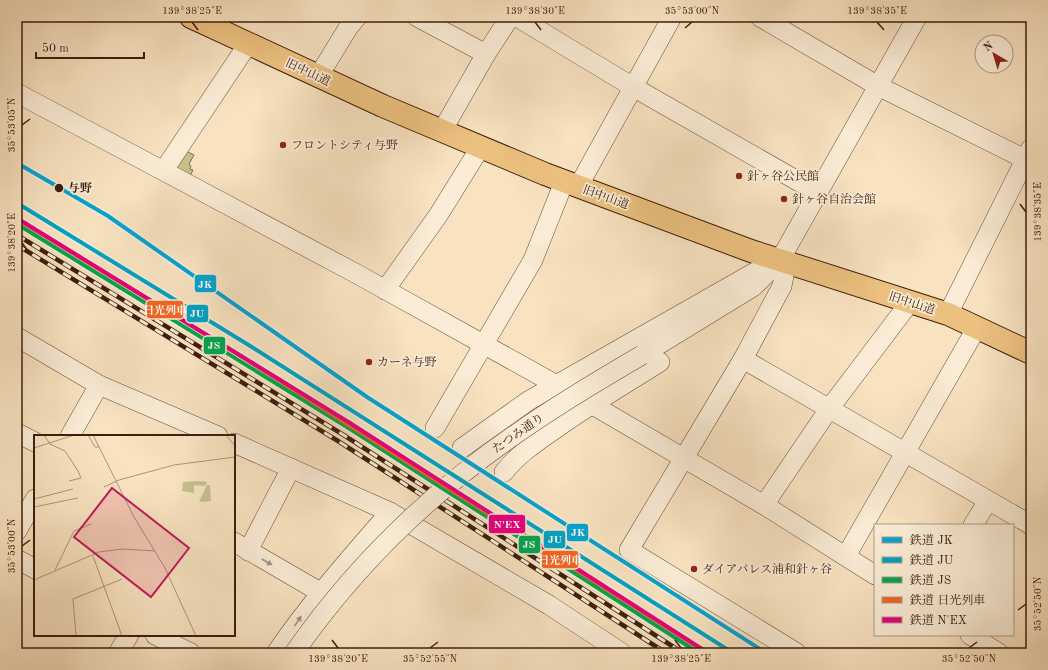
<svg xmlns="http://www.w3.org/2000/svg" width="1048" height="670" viewBox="0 0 1048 670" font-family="'Old Standard TT','Noto Serif JP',serif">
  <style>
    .green { fill: #c5c18d; stroke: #81704c }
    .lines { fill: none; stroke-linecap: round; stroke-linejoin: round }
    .minor-casing { stroke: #6c4f38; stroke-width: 20 }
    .major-casing { stroke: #3d1e0b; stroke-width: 24 }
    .minor { stroke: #faecd6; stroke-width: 19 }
    .major { stroke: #ecc180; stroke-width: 22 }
    .rail-casing { stroke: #3d1e0b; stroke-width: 4.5 }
    .rail { stroke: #faecd6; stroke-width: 3; stroke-dasharray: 9; stroke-linecap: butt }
    .minor-bridge-casing { stroke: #6c4f38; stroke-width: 20; stroke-linecap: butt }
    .minor-bridge { stroke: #faecd6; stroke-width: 19 }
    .rail-1-casing { stroke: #faecd6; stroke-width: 7 }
    .rail-2-casing { stroke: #faecd6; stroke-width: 7 }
    .rail-3-casing { stroke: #faecd6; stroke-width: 7 }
    .rail-4-casing { stroke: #faecd6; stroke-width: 7 }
    .rail-5-casing { stroke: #faecd6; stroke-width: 7 }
    .rail-1 { stroke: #06a3cf; stroke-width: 4 }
    .rail-2 { stroke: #03a2c4; stroke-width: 4 }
    .rail-3 { stroke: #00a651; stroke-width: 4 }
    .rail-4 { stroke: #f26522; stroke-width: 4 }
    .rail-5 { stroke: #e5007d; stroke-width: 4 }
    .oneway { fill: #a58f7b }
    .ticks { fill: none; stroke: #3d1e0b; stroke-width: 1.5 }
    .poi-dot { fill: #8f2418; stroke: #faecd6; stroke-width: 1.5 }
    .stop-dot { fill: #3d1e0b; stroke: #faecd6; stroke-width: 1.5 }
    .labels { text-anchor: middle; stroke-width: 3.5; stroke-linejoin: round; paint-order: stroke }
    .street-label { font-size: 12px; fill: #3d1e0b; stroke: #faecd6 }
    .poi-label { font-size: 12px; fill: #3d1e0b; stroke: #faecd6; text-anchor: start }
    .stop-label { font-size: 12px; font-weight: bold; fill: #3d1e0b; stroke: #faecd6; text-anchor: start }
    .inset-road { fill: none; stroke: #ad9478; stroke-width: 1 }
    .view { fill: #c2185b; fill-opacity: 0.15; stroke: #c2185b; stroke-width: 2 }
    .inset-edge { fill: none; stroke: #3d1e0b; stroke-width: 2 }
    .line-badge { stroke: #faecd6; stroke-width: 1.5 }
    .badge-label { font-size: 11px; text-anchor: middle; font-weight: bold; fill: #fff }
    .neatline { fill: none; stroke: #3d1e0b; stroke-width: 1.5 }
    .ticks-label { font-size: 10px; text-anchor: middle; fill: #3d1e0b }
  </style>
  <rect width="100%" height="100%" fill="#f8e2c0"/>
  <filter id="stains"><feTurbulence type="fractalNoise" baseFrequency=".005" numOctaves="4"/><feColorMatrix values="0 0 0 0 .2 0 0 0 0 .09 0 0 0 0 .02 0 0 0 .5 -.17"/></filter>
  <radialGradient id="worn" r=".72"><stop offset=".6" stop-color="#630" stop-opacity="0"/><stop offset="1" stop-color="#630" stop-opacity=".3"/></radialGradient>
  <!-- green -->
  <polygon class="green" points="182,149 194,155 189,164 191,166 190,169 193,170 189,178 177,172 173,162"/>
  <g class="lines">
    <defs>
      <g id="minor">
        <polyline points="417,17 486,54"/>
        <polyline points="517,17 633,87 817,192"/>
        <polyline points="760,17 878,86 1031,162"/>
        <polyline points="318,77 348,28 357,17"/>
        <polyline points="17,93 357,274 591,404 764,505 875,575"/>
        <polyline points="442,131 486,54 510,17"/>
        <polyline points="164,170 248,44"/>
        <polyline points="578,187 672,17"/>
        <polyline points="780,260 784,276 782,286 743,359 629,550 797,653"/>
        <polyline points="385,290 439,214 480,148"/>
        <polyline points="948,314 1031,148"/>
        <polyline points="17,337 99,385"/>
        <polyline points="642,355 753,287 780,260 917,17"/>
        <polyline points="743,359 1031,525"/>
        <polyline points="435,428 533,260 564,182"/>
        <polyline points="17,433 35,442"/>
        <polyline points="70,436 99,385 218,436"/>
        <polyline points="234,443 390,512 549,605 622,653"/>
        <polyline points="462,448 528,401 755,272"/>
        <path d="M 504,472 C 520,452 540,440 561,425 C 593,403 627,383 660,362"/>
        <polyline points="764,505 829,409 910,302"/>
        <polyline points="973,525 988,501"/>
        <polyline points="17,531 35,499"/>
        <polyline points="234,542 320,592"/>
        <polyline points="248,551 291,468"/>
        <polyline points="846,556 977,327"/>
        <polyline points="17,559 35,569"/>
        <polyline points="155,635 191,653"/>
        <polyline points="970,635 999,653"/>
        <polyline points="118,653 129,635"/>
        <path d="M 276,653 C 310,603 350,558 390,512"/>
      </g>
      <polyline id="major" points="191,17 383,106 545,174 751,251 948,314 1031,353"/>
    </defs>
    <!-- minor casing -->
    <use href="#minor" class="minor-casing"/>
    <!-- major casing -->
    <use href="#major" class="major-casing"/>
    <!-- minor -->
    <use href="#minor" class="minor"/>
    <!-- major -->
    <use href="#major" class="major"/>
    <defs>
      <g id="rail">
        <polyline points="17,235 342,434 683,653"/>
        <polyline points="17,245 338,441 666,653"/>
      </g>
    </defs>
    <!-- rail casing -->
    <use href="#rail" class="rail-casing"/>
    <!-- rail -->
    <use href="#rail" class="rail"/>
    <defs>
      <path id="minor-bridge" d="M 294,653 C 354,567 430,493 516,434 C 557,405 599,380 642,355"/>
    </defs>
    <!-- minor-bridge casing -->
    <use href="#minor-bridge" class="minor-bridge-casing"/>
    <!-- minor-bridge -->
    <use href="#minor-bridge" class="minor-bridge"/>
    <defs>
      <polyline id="rail-1" points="17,163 108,216 367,397 766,653"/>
      <polyline id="rail-2" points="17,203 247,344 733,653"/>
      <polyline id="rail-3" points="17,224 347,427 699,653"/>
      <polyline id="rail-4" points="17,219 239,355 707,653"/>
      <polyline id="rail-5" points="20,220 350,423 702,649"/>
    </defs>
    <!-- rail-1 casing -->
    <use href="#rail-1" class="rail-1-casing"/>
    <!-- rail-2 casing -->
    <use href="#rail-2" class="rail-2-casing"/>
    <!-- rail-3 casing -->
    <use href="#rail-3" class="rail-3-casing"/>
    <!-- rail-4 casing -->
    <use href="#rail-4" class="rail-4-casing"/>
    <!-- rail-5 casing -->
    <use href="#rail-5" class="rail-5-casing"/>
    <!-- rail-1 -->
    <use href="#rail-1" class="rail-1"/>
    <!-- rail-2 -->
    <use href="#rail-2" class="rail-2"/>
    <!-- rail-3 -->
    <use href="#rail-3" class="rail-3"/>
    <!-- rail-4 -->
    <use href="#rail-4" class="rail-4"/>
    <!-- rail-5 -->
    <use href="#rail-5" class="rail-5"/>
  </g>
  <!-- one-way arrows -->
  <defs><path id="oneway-solid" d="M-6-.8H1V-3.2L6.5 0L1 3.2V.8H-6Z"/></defs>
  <g class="oneway">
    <use href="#oneway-solid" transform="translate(267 562) rotate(30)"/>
    <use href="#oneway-solid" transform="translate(298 621) rotate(-56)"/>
  </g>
  <!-- ticks -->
  <path class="ticks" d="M 192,22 L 198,30M 535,22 L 541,30M 877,22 L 884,30M 685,28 L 692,22M 22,125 L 30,119M 1020,204 L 1026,212M 22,243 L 28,251M 22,546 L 30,540M 1018,610 L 1026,604M 332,640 L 338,648M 675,640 L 681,648M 430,648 L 438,642M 969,648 L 977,642"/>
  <!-- markers -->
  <g class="poi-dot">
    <circle cx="283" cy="145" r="4"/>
    <circle cx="739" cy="176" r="4"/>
    <circle cx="784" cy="199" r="4"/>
    <circle cx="369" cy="362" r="4"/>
    <circle cx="694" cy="569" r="4"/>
  </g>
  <circle class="stop-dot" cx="59" cy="188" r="5"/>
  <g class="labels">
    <!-- street labels -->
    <g class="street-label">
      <text transform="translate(308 72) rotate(25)" y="4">旧中山道</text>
      <text transform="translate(606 197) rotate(20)" y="4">旧中山道</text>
      <text transform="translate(912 303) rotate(18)" y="4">旧中山道</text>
      <text transform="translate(518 433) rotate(-35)" y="4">たつみ通り</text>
    </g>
    <!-- poi labels -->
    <g class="poi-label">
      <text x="291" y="149">フロントシティ与野</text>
      <text x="747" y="180">針ヶ谷公民館</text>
      <text x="792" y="203">針ヶ谷自治会館</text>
      <text x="377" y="366">カーネ与野</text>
      <text x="702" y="573">ダイアパレス浦和針ヶ谷</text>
    </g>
    <!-- stop labels -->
    <g class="stop-label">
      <text x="68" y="192">与野</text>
    </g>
  </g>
  <!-- overview -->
  <g transform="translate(34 435)">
    <rect width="201" height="201" fill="#f8e2c0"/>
    <path d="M 163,46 L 173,47 L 171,51 L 160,50 L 160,58 L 148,56 L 149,47 ZM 173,50 L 176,50 L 177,66 L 165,67 Z" fill="#c5c18d"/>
    <path class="inset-road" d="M 10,0 L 16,9 L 31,16 L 44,36 L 47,43 L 35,46M 54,0 L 61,12 L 65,12M 59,0 L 100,82 L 131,133 L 162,201M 192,0 L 201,11M 0,13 L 40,0M 70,52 L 85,45 L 140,30 L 201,22M 0,64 L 39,54M 0,72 L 44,63M 59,121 L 88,201M 21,135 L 40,96 L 57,89M 0,145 L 65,117 L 88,114 L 121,116M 42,201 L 39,164 L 88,144"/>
    <path class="view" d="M 78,53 L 155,113 L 117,162 L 40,102 Z"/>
    <rect width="201" height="201" class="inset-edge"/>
  </g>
  <g class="line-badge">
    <rect x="194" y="274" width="23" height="19" rx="4" fill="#06a3cf"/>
    <rect x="146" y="300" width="38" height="19" rx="4" fill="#f26522"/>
    <rect x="186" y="304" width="23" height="19" rx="4" fill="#03a2c4"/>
    <rect x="203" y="336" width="23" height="19" rx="4" fill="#00a651"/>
    <rect x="488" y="514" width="38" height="20" rx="4" fill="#e5007d"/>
    <rect x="566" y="523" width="23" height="19" rx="4" fill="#06a3cf"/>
    <rect x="543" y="530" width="23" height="19" rx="4" fill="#03a2c4"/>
    <rect x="518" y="535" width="23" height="19" rx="4" fill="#00a651"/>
    <rect x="541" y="550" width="38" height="19" rx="4" fill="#f26522"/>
  </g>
  <g class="badge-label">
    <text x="205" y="288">JK</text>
    <text x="165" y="314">日光列車</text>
    <text x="197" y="317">JU</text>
    <text x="214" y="349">JS</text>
    <text x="507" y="528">N'EX</text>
    <text x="578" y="536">JK</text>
    <text x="555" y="543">JU</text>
    <text x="529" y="548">JS</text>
    <text x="560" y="564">日光列車</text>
  </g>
  <!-- margin -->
  <rect width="1048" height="670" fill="none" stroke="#f8e2c0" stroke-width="44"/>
  <!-- legend -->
  <rect x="874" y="524" width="140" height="112" fill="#faecd6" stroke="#ae9a85"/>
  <rect x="882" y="537" width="20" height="6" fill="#06a3cf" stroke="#ae9a85"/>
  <text x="910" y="544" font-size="12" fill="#3d1e0b">鉄道 JK</text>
  <rect x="882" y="557" width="20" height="6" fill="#03a2c4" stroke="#ae9a85"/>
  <text x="910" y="564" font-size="12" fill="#3d1e0b">鉄道 JU</text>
  <rect x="882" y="577" width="20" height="6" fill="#00a651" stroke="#ae9a85"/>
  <text x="910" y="584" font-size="12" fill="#3d1e0b">鉄道 JS</text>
  <rect x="882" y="597" width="20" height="6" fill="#f26522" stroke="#ae9a85"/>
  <text x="910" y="604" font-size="12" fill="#3d1e0b">鉄道 日光列車</text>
  <rect x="882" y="617" width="20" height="6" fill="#e5007d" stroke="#ae9a85"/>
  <text x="910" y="624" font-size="12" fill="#3d1e0b">鉄道 N'EX</text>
  <!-- north arrow -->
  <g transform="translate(994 54) rotate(322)"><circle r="19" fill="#faecd6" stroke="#ae9a85"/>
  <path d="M0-3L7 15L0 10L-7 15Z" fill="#8f2418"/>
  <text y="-6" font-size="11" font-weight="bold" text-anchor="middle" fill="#3d1e0b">N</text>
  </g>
  <!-- scale -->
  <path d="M36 52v6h108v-6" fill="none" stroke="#3d1e0b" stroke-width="2"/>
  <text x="42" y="52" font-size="12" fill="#3d1e0b" stroke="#faecd6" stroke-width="3" paint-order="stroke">50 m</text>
  <rect x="22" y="22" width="1004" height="626" class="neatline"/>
  <g class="ticks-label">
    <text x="192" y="14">139°38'25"E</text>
    <text x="535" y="14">139°38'30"E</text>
    <text x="692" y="14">35°53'00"N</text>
    <text x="877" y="14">139°38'35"E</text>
    <text transform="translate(11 125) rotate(-90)" y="4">35°53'05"N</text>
    <text transform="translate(1037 212) rotate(-90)" y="4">139°38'35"E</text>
    <text transform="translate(11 243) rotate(-90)" y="4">139°38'20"E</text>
    <text transform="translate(11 546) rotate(-90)" y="4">35°53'00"N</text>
    <text transform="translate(1037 604) rotate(-90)" y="4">35°52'50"N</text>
    <text x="338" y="662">139°38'20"E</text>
    <text x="430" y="662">35°52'55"N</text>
    <text x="681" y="662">139°38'25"E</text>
    <text x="969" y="662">35°52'50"N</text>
  </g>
  <rect width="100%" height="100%" filter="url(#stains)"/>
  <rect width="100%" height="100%" fill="url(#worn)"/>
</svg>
